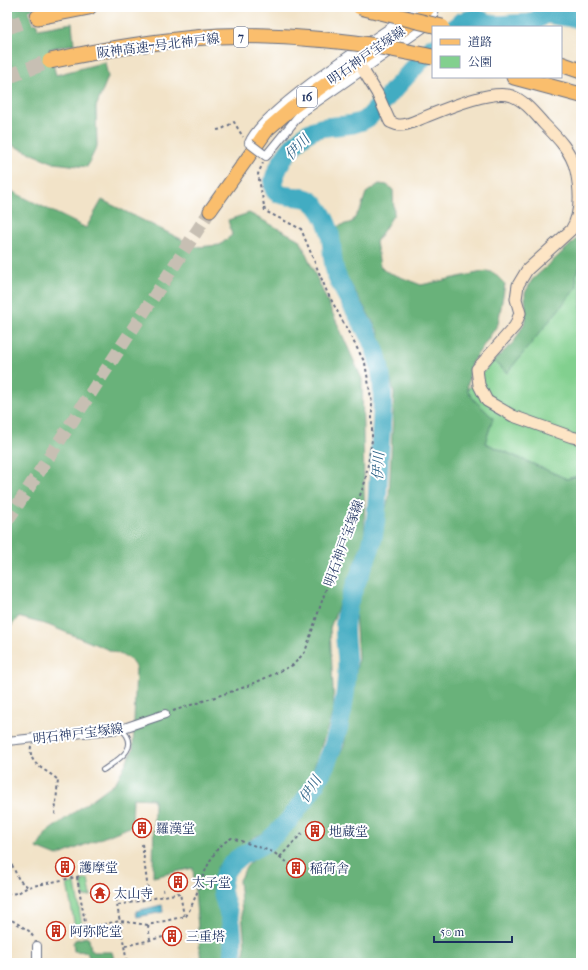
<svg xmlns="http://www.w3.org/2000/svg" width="588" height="970" viewBox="0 0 588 970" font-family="'IM FELL French Canon','Noto Serif JP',serif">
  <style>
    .green { fill: #82d08f; stroke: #4e8076 }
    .forest { fill: #69b27a; stroke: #42706c }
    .water { fill: #43acc2; stroke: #2f6e90 }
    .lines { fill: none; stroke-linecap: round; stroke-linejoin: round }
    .river { stroke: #43acc2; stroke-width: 19 }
    .primary-tunnel { stroke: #c7bfb3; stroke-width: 13; stroke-dasharray: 13 6; stroke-linecap: butt }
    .highway-tunnel { stroke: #c7bfb3; stroke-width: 15; stroke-dasharray: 15 8; stroke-linecap: butt }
    .lane-casing { stroke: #666e83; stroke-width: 6 }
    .street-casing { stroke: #666e83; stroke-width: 10 }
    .secondary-casing { stroke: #666e83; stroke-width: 13 }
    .primary-casing { stroke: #666e83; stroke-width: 15 }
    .highway-casing { stroke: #666e83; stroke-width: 17 }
    .path { stroke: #666e83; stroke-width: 2; stroke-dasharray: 3 3; stroke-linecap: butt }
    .lane { stroke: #fff; stroke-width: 4 }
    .street { stroke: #fff; stroke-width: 8 }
    .secondary { stroke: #fde5c5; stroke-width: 11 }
    .primary { stroke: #fabe6d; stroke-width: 13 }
    .highway { stroke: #fabe6d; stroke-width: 15 }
    .street-bridge-casing { stroke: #666e83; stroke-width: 10; stroke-linecap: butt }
    .highway-bridge-casing { stroke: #666e83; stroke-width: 17; stroke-linecap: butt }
    .street-bridge { stroke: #fff; stroke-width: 8 }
    .highway-bridge { stroke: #fabe6d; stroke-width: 15 }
    .labels { text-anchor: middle; stroke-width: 4; stroke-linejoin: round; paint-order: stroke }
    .shield { fill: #fff; stroke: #5f6d8e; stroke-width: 1 }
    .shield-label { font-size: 12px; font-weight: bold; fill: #1b2f5e }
    .street-label { font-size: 13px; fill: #1b2f5e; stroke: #fff }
    .poi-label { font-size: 13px; fill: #1b2f5e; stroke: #fff; text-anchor: start }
    .water-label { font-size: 14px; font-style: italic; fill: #2b6186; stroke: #fff }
  </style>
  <rect width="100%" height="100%" fill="#fff"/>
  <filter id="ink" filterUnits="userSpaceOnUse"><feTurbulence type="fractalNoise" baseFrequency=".025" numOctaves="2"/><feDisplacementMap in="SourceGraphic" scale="8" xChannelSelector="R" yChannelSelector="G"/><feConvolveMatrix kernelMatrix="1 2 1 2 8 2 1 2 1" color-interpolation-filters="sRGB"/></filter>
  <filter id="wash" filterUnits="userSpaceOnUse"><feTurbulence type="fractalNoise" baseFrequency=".012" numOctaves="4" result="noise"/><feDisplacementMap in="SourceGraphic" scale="16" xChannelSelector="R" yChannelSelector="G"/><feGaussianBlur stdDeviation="0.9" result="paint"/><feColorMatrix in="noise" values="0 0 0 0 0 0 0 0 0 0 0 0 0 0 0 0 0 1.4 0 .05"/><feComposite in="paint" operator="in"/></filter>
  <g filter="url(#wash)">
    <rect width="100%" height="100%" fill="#f2e3c8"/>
    <!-- green -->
    <g class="green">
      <polygon points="581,266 581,475 567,479 485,443 493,418 474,400 467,390 493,361 506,372"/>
      <polygon points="88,879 91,896 84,897 81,881"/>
      <polygon points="75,883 82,926 75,927 67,884"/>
    </g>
    <!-- forest -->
    <g class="forest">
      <polygon points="7,7 33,7 38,29 72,23 74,44 49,49 56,75 105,62 108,77 96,107 97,146 87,167 54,163 7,143"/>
      <polygon points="379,184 387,185 393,190 394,214 376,242 380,266 385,271 421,285 487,271 494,273 505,284 498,324 471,364 467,390 474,400 493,418 485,443 567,479 581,475 581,963 243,963 245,947 239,880 247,866 307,810 344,746 358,659 355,611 389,497 394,393 378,331 342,269 336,227 352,222 361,208 366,193"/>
      <polygon points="7,189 86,228 102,200 197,247 220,245 232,235 228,220 249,213 300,240 362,379 365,537 330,628 334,709 312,773 299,795 272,830 254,837 217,867 228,924 228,963 201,963 193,868 153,877 154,799 133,798 132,826 57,856 37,848 47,832 116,782 133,749 136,668 129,658 48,625 18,617 7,632"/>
      <polygon points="581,235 581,266 576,273 577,287 507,373 493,361 514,342 526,320 525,293 532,280"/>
      <polygon points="86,937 89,939 91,949 94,952 112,952 115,963 91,963 87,952 74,951 73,943 75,940"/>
    </g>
    <!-- water -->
    <polygon class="water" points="162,905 163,912 137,917 136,911"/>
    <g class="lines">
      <!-- river -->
      <g class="river">
        <polyline points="455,27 461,22 475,18 494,25 531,23 546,14 581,19"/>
        <path d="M 233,963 C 233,950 233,936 231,923 C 229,910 221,896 222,884 C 224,858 251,853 268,841 C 275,835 283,827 289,820 C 307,799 324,773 333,746 C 341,723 346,696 347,672 C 348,655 343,638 345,622 C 348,594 363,571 371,546 C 378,520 377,492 379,465 C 380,427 389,382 373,345 C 363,321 346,299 336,274 C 331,261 333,244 329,229 C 325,218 320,207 310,200 C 297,192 263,204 276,173 C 283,156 301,132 320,128 C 339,124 352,128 368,118 L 433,47"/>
      </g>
    </g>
  </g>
  <g filter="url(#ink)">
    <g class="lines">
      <!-- primary-tunnel -->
      <polyline class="primary-tunnel" points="7,521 210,211"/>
      <!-- highway-tunnel -->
      <g class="highway-tunnel">
        <polyline points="7,27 38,17"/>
        <polyline points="7,77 50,61"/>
      </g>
      <defs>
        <path id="lane" d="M 103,770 C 118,760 142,747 121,729"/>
        <g id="street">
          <path d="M 249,143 C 261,109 386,31 421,7"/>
          <polyline points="262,153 266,156 301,113 428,25 434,17 432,7"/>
          <polyline points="7,741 121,729 165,714"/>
          <polyline points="37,963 37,946"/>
        </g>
        <path id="secondary" d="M 363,70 L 377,93 L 390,122 C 393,123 396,125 399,125 C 407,126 417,120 425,117 C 445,109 491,89 512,96 C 525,101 535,114 544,124 C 557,137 572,152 576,171 C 580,190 582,213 571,230 L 527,270 L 518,285 L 516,299 L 520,313 L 515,326 L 477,369 L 479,385 L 487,401 L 513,416 L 572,437 L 581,439"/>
        <polyline id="primary" points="210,211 268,129 292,108 423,15 429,7"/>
        <g id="highway">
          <polyline points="38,17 89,7"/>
          <polyline points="561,64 581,71"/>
          <polyline points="514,77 581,95"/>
        </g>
      </defs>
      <!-- lane casing -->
      <use href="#lane" class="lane-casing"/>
      <!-- street casing -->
      <use href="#street" class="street-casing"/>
      <!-- secondary casing -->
      <use href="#secondary" class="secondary-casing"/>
      <!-- primary casing -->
      <use href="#primary" class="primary-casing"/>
      <!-- highway casing -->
      <use href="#highway" class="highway-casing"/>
      <!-- path -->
      <g class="path">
        <polyline points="217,130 222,129 234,122 243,137"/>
        <polyline points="173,711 248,686 293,665 305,652 334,565 365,482 372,440 372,403 365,363 327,292 301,229 265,211 258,174 263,163"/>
        <path d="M 31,746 C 28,766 45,768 58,780 L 55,815"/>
        <polyline points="142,844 149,898"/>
        <polyline points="280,857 302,833"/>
        <polyline points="12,865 19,880 28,887"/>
        <polyline points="77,877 86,928"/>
        <polyline points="163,889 164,895"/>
        <polyline points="7,894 18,893 28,887 81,876"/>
        <polyline points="116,899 127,963"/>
        <polyline points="118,905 180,893 184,916"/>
        <polyline points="7,917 29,931 34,938"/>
        <polyline points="148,925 150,939"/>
        <path d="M 74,930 L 120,921 L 148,925 L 186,916 C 201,893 205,850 232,838 L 273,852 L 291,865"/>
        <polyline points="125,946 163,937"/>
      </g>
      <!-- lane -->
      <use href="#lane" class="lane"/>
      <!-- street -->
      <use href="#street" class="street"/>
      <!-- secondary -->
      <use href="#secondary" class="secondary"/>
      <!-- primary -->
      <use href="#primary" class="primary"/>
      <!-- highway -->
      <use href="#highway" class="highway"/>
      <defs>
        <polyline id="street-bridge" points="249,143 262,153"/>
        <g id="highway-bridge">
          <polyline points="360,7 442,27"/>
          <path d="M 50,61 C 106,49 162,40 219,36 C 264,34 310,38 355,43 C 381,46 407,52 433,57"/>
        </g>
      </defs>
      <!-- street-bridge casing -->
      <use href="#street-bridge" class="street-bridge-casing"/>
      <!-- highway-bridge casing -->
      <use href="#highway-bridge" class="highway-bridge-casing"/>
      <!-- street-bridge -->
      <use href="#street-bridge" class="street-bridge"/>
      <!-- highway-bridge -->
      <use href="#highway-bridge" class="highway-bridge"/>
    </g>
  </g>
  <!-- icons -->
  <defs>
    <symbol id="building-ring" viewBox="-11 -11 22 22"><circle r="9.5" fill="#fff" stroke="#c8321e" stroke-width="1.5"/><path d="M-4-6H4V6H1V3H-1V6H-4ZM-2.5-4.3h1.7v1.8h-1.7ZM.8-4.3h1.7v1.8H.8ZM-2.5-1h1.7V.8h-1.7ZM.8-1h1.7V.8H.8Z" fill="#c8321e"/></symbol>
    <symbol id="temple-ring" viewBox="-11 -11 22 22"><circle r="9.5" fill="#fff" stroke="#c8321e" stroke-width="1.5"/><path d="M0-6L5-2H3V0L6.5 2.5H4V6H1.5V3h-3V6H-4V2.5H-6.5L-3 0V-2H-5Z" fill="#c8321e"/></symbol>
  </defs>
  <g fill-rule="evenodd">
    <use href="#building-ring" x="131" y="817" width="22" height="22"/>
    <use href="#building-ring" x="304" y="820" width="22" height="22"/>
    <use href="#building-ring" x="54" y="856" width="22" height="22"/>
    <use href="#building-ring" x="285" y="857" width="22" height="22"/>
    <use href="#building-ring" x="167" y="871" width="22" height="22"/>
    <use href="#temple-ring" x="89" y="882" width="22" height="22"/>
    <use href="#building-ring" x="45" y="920" width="22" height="22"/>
    <use href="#building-ring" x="161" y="925" width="22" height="22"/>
  </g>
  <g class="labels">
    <!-- shield labels -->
    <g class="shield">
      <rect x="234" y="27" width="14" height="20" rx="3"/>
      <rect x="297" y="87" width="20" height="20" rx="3"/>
    </g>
    <g class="shield-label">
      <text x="241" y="41">7</text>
      <text x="307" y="101">16</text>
    </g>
    <!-- street labels -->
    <g class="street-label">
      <text transform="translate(158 45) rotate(-7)" y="5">阪神高速7号北神戸線</text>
      <text transform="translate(366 55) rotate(-35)" y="5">明石神戸宝塚線</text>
      <text transform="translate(343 543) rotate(-70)" y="5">明石神戸宝塚線</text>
      <text transform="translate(78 733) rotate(-7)" y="5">明石神戸宝塚線</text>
    </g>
    <!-- poi labels -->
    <g class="poi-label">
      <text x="156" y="833">羅漢堂</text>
      <text x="329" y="836">地蔵堂</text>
      <text x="79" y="872">護摩堂</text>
      <text x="310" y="873">稲荷舎</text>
      <text x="192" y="887">太子堂</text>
      <text x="114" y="898">太山寺</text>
      <text x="70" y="936">阿弥陀堂</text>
      <text x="186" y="941">三重塔</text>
    </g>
    <!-- water labels -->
    <g class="water-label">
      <text transform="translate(297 147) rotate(-47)" y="5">伊川</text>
      <text transform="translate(378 466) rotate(-87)" y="5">伊川</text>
      <text transform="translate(310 789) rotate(-58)" y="5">伊川</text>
    </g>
  </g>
  <!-- margin -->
  <rect width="588" height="970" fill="none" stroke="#fff" stroke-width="24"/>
  <!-- legend -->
  <rect x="432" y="26" width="130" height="52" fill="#ffffff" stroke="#a4acbf"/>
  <rect x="440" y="39" width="20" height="6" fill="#fabe6d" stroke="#a4acbf"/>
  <text x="468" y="46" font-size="12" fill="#1b2f5e">道路</text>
  <rect x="440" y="56" width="20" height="12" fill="#82d08f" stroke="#a4acbf"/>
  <text x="468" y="66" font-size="12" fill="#1b2f5e">公園</text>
  <!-- scale -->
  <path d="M434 936v6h78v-6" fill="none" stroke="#1b2f5e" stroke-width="2"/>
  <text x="440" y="936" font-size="12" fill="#1b2f5e" stroke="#ffffff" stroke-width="3" paint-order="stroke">50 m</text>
</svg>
